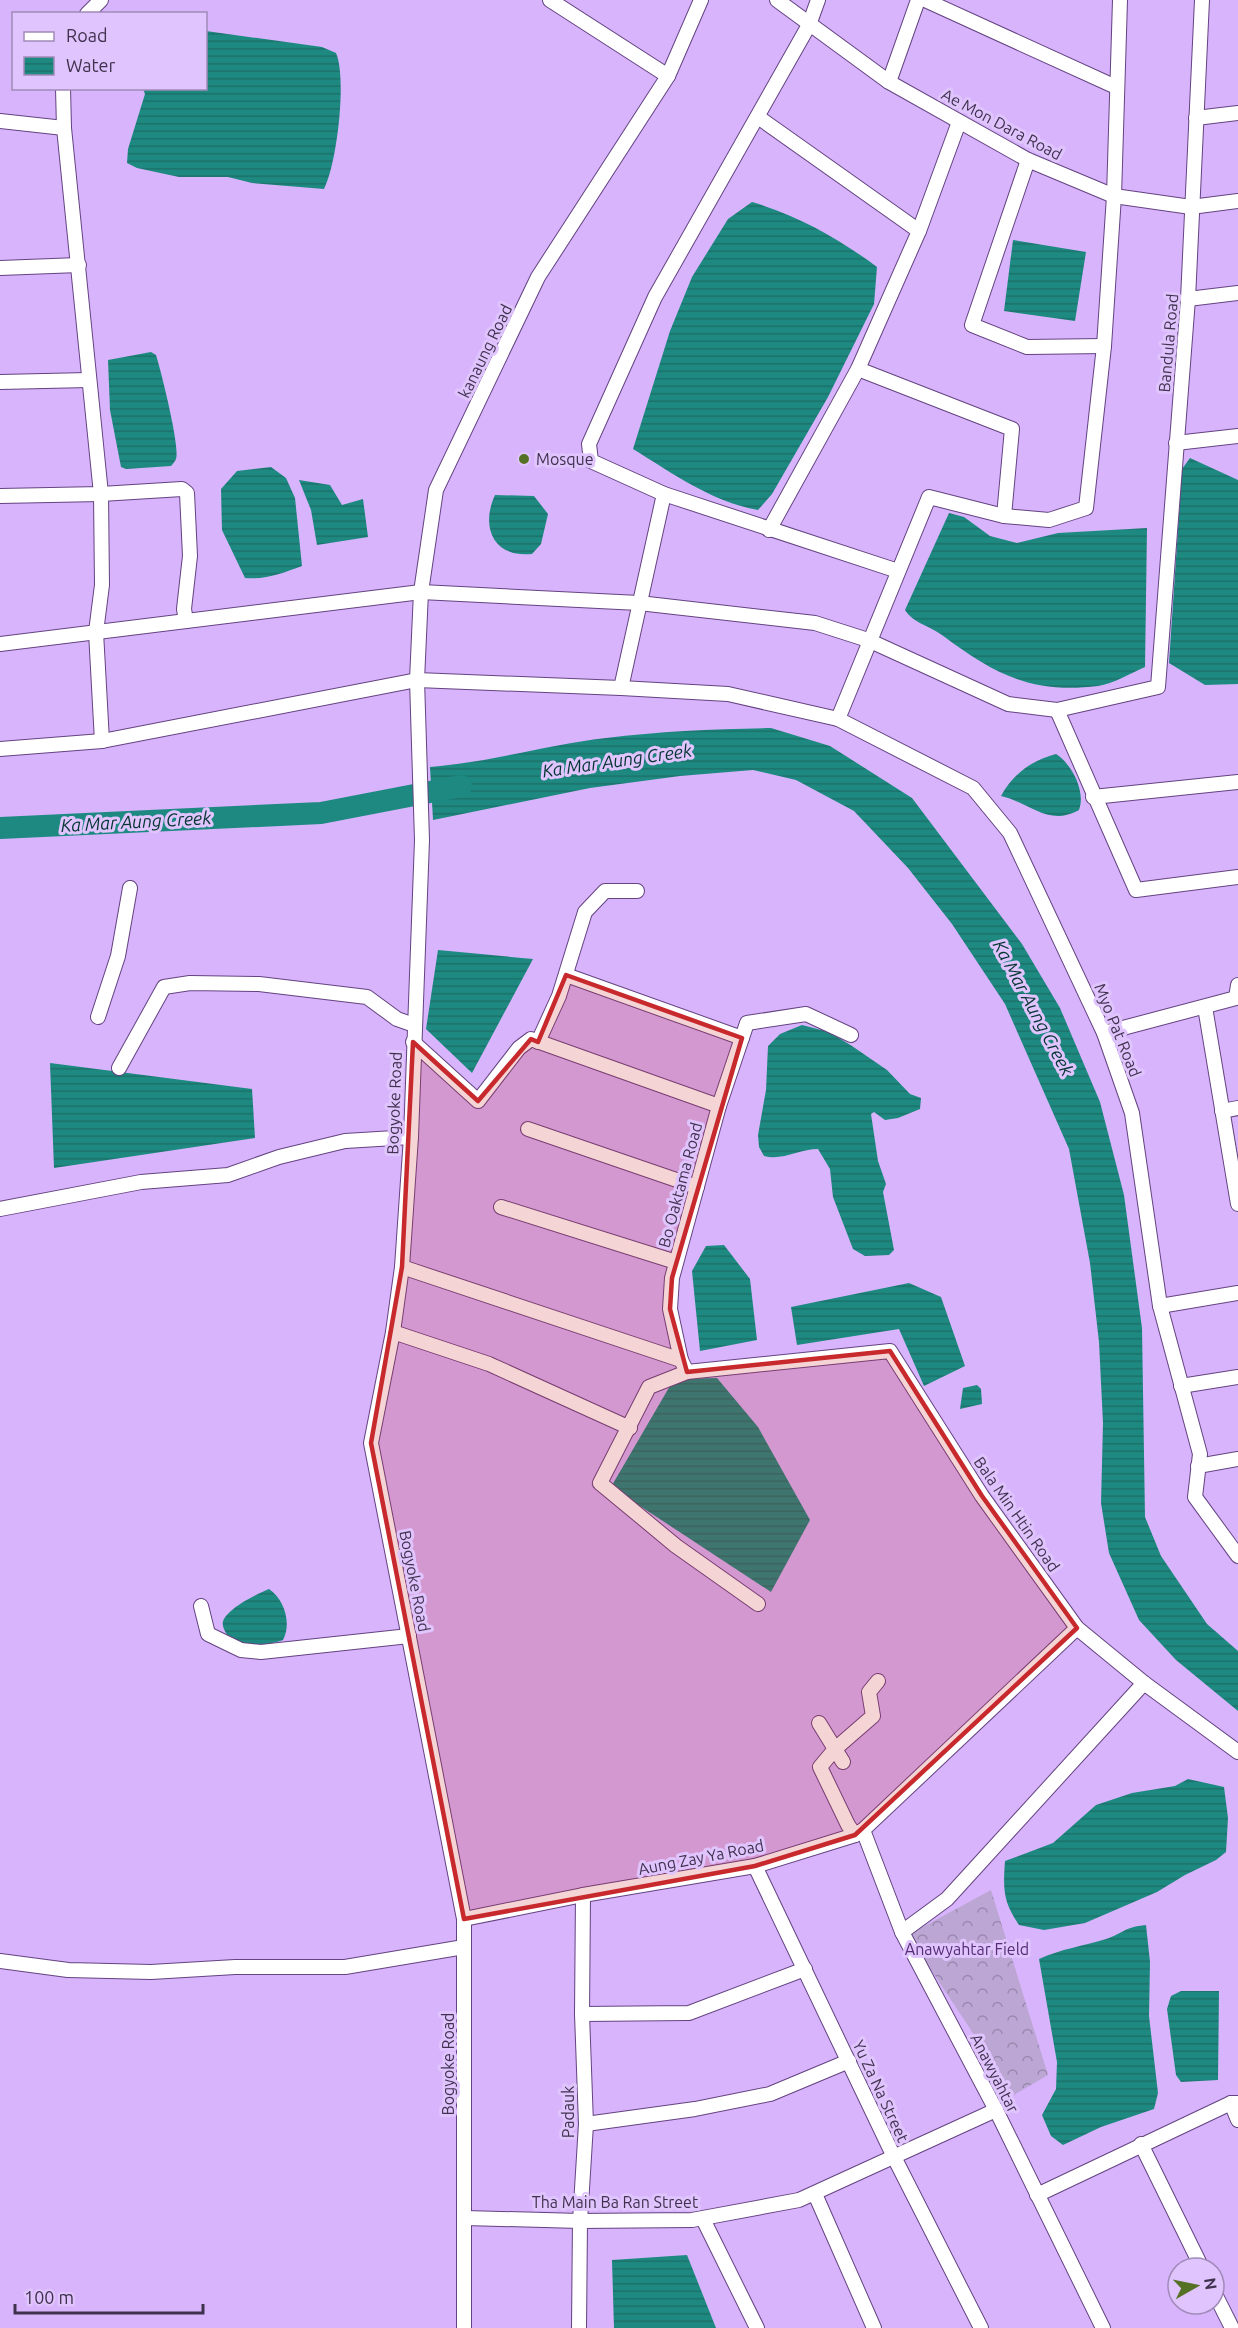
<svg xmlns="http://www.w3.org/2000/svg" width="1238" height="2328" viewBox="0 0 1238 2328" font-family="Ubuntu,sans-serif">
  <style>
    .forest { fill: url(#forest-crowns) }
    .water { fill: url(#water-rules) }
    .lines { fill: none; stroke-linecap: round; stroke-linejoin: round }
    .river { stroke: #1d8980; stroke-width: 22 }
    .minor-casing { stroke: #644381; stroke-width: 16 }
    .minor { stroke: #fff; stroke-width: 14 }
    .marked { fill: #c7292c; fill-opacity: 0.2; stroke: #c7292c; stroke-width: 4.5; stroke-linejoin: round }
    .poi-dot { fill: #557125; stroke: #e0c4fe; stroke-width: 2 }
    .labels { text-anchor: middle; stroke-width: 6; stroke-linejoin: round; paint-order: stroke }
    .street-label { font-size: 16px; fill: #40324e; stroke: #e0c4fe }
    .poi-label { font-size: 16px; fill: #40324e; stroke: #e0c4fe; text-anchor: start }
    .park-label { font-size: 16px; fill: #552d75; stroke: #e0c4fe }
    .water-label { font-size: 18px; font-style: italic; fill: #053531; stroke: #e0c4fe }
  </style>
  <defs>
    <pattern id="forest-crowns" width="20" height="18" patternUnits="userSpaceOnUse" patternTransform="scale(1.5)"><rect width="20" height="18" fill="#bca6d4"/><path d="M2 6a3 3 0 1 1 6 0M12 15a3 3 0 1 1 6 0" fill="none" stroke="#9a88ae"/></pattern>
    <pattern id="water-rules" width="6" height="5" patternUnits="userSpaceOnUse" patternTransform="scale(1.5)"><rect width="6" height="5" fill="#1d8980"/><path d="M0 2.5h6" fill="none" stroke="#1b716b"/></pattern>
  </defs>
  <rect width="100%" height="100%" fill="#d7b4fb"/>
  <!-- forest -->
  <polygon class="forest" points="991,1890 1048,2075 1014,2095 908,1935"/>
  <!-- water -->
  <g class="water">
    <path d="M 206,31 L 322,47 L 336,53 C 347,78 337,164 324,189 L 252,183 L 228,177 L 179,177 L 137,168 L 127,163 L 128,149 L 145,94 L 143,89 L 206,88 Z"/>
    <path d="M 752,202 C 799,216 838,238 877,267 L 874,304 L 828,397 L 772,494 L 758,510 C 712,502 672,473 633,449 L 670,331 L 692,277 L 728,219 Z"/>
    <polygon points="1013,240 1086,252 1075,321 1004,311"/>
    <path d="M 151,352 L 156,355 C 161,371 180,447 176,459 C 175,461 173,464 171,466 L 126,469 L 121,467 L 110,410 L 108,360 Z"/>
    <polygon points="1190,458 1238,480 1238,684 1205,685 1169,663 1182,469"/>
    <path d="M 271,467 L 286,478 L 295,498 L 302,566 C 283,573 265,580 245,578 L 222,530 L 221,489 L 237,471 Z"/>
    <polygon points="299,480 330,485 342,505 363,499 368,537 317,545 311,510"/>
    <path d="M 495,495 L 534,496 L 548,514 L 541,544 L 532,554 C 494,558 480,528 495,495 Z"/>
    <path d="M 949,513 L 964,517 L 990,536 L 1017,543 L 1058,533 L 1147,528 L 1145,667 C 1131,673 1113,684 1098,686 C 1031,694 994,674 942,635 C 930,626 913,623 905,610 Z"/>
    <path d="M 771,728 L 830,746 L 912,798 L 1022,944 L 1060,1008 L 1100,1102 L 1124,1195 L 1142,1328 L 1145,1517 L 1161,1556 L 1207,1624 L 1238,1651 L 1238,1711 L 1176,1660 L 1139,1620 L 1109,1553 L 1101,1503 L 1103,1423 L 1099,1342 L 1090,1263 L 1069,1149 L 1005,1004 L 952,924 L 908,868 L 854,811 L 796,780 L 753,770 L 680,776 L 590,788 L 433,820 L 430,767 C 491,762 546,745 606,738 C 660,731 716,729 771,728 Z"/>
    <path d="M 1056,754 C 1072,764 1086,792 1079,810 C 1048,827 1031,803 1001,796 C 1013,774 1032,760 1056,754 Z"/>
    <polygon points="438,950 533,959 472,1073 426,1029"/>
    <path d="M 802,1025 L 829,1032 L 852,1046 L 887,1070 L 910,1094 L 921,1098 L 920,1109 L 898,1118 L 885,1120 L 874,1112 L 871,1114 L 878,1161 L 886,1184 L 883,1192 L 894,1250 L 889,1255 L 865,1256 L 853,1249 L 833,1197 L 830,1169 L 818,1149 C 800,1149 782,1161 764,1156 L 759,1147 L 758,1135 L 766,1090 L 768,1046 L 780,1034 Z"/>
    <polygon points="50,1063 252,1089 255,1138 54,1168"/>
    <polygon points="724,1245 750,1279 757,1340 700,1351 692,1271 706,1246"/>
    <polygon points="909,1283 941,1297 965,1366 924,1386 899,1329 797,1345 791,1307"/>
    <polygon points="717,1378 758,1427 810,1520 771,1592 611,1487 674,1379"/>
    <polygon points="977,1385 981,1389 982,1404 960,1409 963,1388"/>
    <path d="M 269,1589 C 284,1599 292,1623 283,1640 C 267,1646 231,1649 224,1629 C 222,1624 222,1621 226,1616 C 236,1604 255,1595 269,1589 Z"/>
    <path d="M 1188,1779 L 1224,1787 L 1228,1818 L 1226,1852 L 1216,1860 L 1185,1875 L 1157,1892 L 1085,1923 L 1044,1930 L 1019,1925 C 1003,1902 1003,1889 1005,1861 L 1053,1843 L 1096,1805 L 1132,1793 L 1175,1786 Z"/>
    <path d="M 1146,1925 L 1150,1962 L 1149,2016 L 1158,2093 L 1154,2109 L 1101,2127 L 1063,2145 L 1051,2136 L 1042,2115 L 1056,2089 L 1057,2062 L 1039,1959 C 1061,1949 1083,1946 1106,1939 C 1124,1933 1124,1927 1146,1925 Z"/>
    <polygon points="1181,1991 1219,1991 1218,2080 1181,2082 1176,2075 1167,2009 1171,1996"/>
    <polygon points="687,2255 716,2328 614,2328 612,2260"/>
  </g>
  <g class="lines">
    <!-- river -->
    <polyline class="river" points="0,828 321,813 461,786"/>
    <defs>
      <g id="minor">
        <polyline points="550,0 668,76"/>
        <polyline points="777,0 889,82 1028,160 1114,196 1191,207 1238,201"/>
        <polyline points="818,0 809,25 655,297 589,444 591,461 664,494 898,571"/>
        <polyline points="925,0 1116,87"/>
        <polyline points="87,14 101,0"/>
        <polyline points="889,82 918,0"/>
        <polyline points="63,88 64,128 101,494 102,585 96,632 102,741"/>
        <polyline points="758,117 919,231"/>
        <polyline points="1196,118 1238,113"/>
        <polyline points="0,121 64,128"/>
        <polyline points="1028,160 972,325 1027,347 1104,346"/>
        <polyline points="0,268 79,265"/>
        <polyline points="1188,299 1238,293"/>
        <polyline points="858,369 1012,429 1004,516"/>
        <polyline points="0,382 89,380"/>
        <polyline points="1176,443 1238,436"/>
        <polyline points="0,496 101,494 182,489 187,493 190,556 184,609 186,621"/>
        <polyline points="769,530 858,369 919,231 959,122"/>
        <polyline points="0,644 421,592 639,603 815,623 868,640 1008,704 1057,710 1158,687 1188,299 1202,0"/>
        <polyline points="621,688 664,494"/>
        <polyline points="1057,710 1136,890 1238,877"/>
        <polyline points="838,719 929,497 1004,516 1049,520 1086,508 1104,346 1114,196 1120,0"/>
        <polyline points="0,749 102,741 417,680 621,688 728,694 838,719 973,788 1010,833 1104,1033 1132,1113 1160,1306 1200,1454 1195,1497 1238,1556"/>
        <polyline points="1093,797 1238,782"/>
        <polyline points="566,975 742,1038"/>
        <polyline points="1205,1007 1238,1204"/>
        <polyline points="98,1017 118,956 130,888"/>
        <polyline points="1104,1033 1236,998 1238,985"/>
        <polyline points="413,1042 478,1101 519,1048 531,1039 719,1106 672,1278 670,1309 681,1360 687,1372 890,1351 982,1496 1077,1628 1144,1683 1238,1752"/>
        <polyline points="538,1042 559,996 585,912 605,891 637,891"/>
        <polyline points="119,1068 164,987 190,983 259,984 367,997 397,1019 414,1025"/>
        <polyline points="719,1106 747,1023 806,1014 851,1035"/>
        <polyline points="1222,1111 1238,1108"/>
        <polyline points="528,1129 697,1187"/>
        <polyline points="501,1207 676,1262"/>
        <polyline points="0,1209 141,1182 228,1175 279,1157 345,1141 411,1137"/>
        <polyline points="402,1267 681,1360"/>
        <polyline points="1160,1306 1238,1293"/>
        <polyline points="393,1332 489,1364 630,1428"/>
        <polyline points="687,1372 649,1387 600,1483 676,1546 758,1604"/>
        <polyline points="1181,1386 1238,1377"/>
        <polyline points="1198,1466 1238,1459"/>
        <polyline points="201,1606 208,1634 241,1650 261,1652 409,1636"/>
        <polyline points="819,1723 843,1762"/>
        <polyline points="863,1830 902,1932 996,2110 1103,2328"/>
        <polyline points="855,1835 848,1825 820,1767 835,1749 873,1716 869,1692 878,1681"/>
        <polyline points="755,1866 894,2157 981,2328"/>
        <polyline points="464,1919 583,1895 755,1866 855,1835 863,1830 1077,1628"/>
        <polyline points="902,1932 947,1899 1144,1683"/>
        <polyline points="0,1961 68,1970 151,1972 235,1967 345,1967 464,1947"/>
        <polyline points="582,2014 689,2013 805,1969"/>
        <polyline points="1231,2103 1238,2120"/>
        <polyline points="586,2124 695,2109 770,2094 849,2061"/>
        <polyline points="1141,2144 1202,2268"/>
        <polyline points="815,2194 874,2328"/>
        <polyline points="1037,2195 1231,2103 1238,2103"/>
        <polyline points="465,2218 580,2221 692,2220 799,2200 996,2110"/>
        <polyline points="703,2219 757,2328"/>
        <polyline points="1214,2292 1232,2328"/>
        <polyline points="464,2328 464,1919 371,1443 393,1332 402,1267 411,1137 422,840 417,680 421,592 436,490 538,277 668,76 701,0"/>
        <polyline points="579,2328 580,2221 586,2124 582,2014 583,1895"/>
      </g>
    </defs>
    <!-- minor casing -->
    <use href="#minor" class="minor-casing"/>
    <!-- minor -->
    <use href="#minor" class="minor"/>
  </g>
  <!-- marked area -->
  <path class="marked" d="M 566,975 L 742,1038 L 672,1278 L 670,1309 L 687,1372 L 890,1351 L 982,1496 L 1077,1628 L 855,1835 L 755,1866 L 464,1919 L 371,1443 L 402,1267 L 413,1042 L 478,1101 L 531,1039 L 538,1042 Z"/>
  <!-- markers -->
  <circle class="poi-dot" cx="524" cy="459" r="6"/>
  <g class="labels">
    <!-- street labels -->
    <g class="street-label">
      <text transform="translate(1002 124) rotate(28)" y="6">Ae Mon Dara Road</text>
      <text transform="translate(1168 343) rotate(-85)" y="6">Bandula Road</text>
      <text transform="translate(485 351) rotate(-64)" y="6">kanaung Road</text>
      <text transform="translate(1118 1030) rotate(68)" y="6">Myo Pat Road</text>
      <text transform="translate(394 1103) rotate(-88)" y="6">Bogyoke Road</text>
      <text transform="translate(680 1185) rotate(-75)" y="6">Bo Oaktama Road</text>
      <text transform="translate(1017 1514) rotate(55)" y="6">Bala Min Htin Road</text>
      <text transform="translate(415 1581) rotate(79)" y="6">Bogyoke Road</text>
      <text transform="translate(701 1857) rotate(-11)" y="6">Aung Zay Ya Road</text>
      <text transform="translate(448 2064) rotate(-90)" y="6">Bogyoke Road</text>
      <text transform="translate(995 2073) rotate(63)" y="6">Anawyahtar</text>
      <text transform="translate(881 2091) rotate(65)" y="6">Yu Za Na Street</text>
      <text transform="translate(568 2112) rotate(-90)" y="6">Padauk</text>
      <text x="615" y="2208">Tha Main Ba Ran Street</text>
    </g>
    <!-- poi labels -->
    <g class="poi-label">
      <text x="536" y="465">Mosque</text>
    </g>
    <!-- park labels -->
    <g class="park-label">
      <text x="967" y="1955">Anawyahtar Field</text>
    </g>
    <!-- water labels -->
    <g class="water-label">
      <text transform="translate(617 761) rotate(-8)" y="6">Ka Mar Aung Creek</text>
      <text transform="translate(136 822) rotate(-3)" y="6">Ka Mar Aung Creek</text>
      <text transform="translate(1033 1008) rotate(62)" y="6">Ka Mar Aung Creek</text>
    </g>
  </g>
  <!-- legend -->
  <rect x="12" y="12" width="195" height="78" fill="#e0c4fe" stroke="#a08ab8" stroke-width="1.5"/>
  <rect x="24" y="32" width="30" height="9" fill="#ffffff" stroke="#a08ab8" stroke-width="1.5"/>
  <text x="66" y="42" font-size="18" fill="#40324e">Road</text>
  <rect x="24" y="57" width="30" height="18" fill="url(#water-rules)" stroke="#a08ab8" stroke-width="1.5"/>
  <text x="66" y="72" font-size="18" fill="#40324e">Water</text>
  <!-- north arrow -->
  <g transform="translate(1196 2286) rotate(81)"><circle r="28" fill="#e0c4fe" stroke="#a08ab8" stroke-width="1.5"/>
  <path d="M0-4.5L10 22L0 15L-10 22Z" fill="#557125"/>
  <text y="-9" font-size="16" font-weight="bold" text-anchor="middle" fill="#40324e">N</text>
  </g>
  <!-- scale -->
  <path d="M15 2304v9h188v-9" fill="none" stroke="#40324e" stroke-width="3"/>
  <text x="24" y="2304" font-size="18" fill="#40324e" stroke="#e0c4fe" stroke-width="4.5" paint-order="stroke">100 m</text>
</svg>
